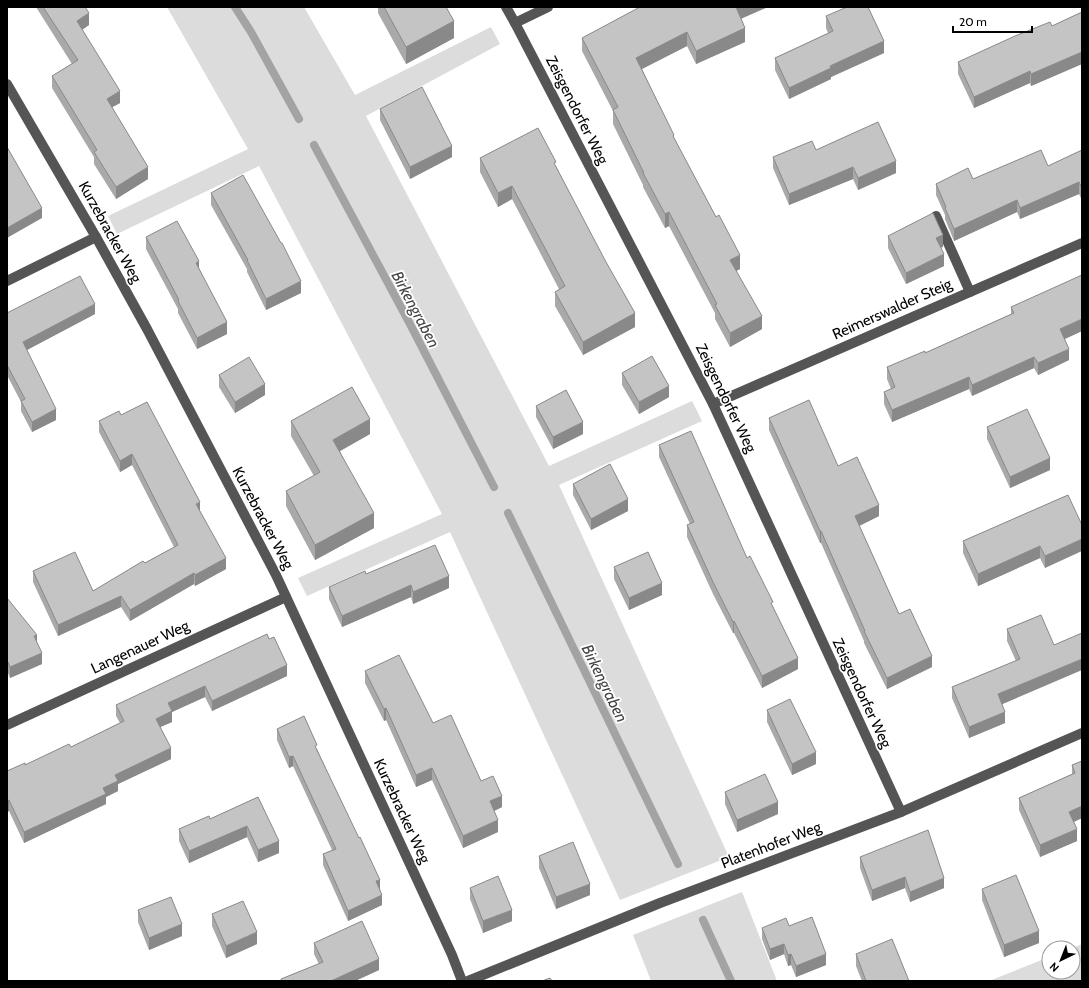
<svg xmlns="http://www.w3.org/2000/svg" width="1089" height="988" viewBox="0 0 1089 988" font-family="Cabin,sans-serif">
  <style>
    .green { fill: #dcdcdc }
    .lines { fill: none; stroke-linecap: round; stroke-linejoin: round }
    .stream { stroke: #a3a3a3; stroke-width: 8 }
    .minor { stroke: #555; stroke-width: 10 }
    .wall { fill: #a9a9a9 }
    .shaded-wall { fill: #898989 }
    .building { fill: #c4c4c4; stroke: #898989 }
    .labels { text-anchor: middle; stroke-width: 3.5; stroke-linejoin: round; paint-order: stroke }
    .street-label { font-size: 15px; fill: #000; stroke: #fff }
    .water-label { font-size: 16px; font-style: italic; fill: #444; stroke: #fff }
  </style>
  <rect width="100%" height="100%" fill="#fff"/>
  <!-- green -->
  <g class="green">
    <polygon points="167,7 304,7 355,95 491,27 500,44 366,116 549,466 692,401 702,421 559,485 729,857 620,900 450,532 307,596 298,578 442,514 259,166 117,234 108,216 248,149"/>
    <polygon points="742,892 777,981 651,981 633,935"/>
    <polygon points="1082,944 1082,981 989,981 1049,957 1049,972 1073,972 1073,948"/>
  </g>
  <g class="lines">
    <!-- stream -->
    <g class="stream">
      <polyline points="235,7 251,32 299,119"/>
      <polyline points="314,145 410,324 494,487"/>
      <polyline points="508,513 678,864"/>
      <polyline points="703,920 731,981"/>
    </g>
    <!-- minor -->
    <g class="minor">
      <polyline points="506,7 515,23 713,404 901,812"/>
      <polyline points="515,23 548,7"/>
      <polyline points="7,84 96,237 147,329 276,575 452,955 462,981"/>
      <polyline points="936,216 970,292"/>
      <polyline points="7,281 96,237"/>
      <polyline points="713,404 1082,243"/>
      <polyline points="7,725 286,597"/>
      <polyline points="468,981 660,903 901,812 1082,733"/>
    </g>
  </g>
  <!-- wall -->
  <g class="wall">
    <polygon points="36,7 85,7 89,25 82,30 120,103 112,107 148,179 116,199 94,164 94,157 52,88 52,76 72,64"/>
    <polygon points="378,7 446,7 454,38 406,64 378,13"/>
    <polygon points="1082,12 1082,64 1031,86 1030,83 974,108 958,74 958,62 1052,26"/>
    <polygon points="826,16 884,53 831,77 831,79 789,99 775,70 775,58 828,33 826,28"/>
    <polygon points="741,19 745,42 696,64 687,46 642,69 674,138 740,269 736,271 762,329 730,347 715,319 715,313 669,226 665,228 643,187 643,185 613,124 613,111 582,51 582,38"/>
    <polygon points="380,109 452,157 410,179 380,120"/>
    <polygon points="1082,150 1082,200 1079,194 1020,219 1017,212 954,241 945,219 945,215 936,195 936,184 973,179 1048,166"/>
    <polygon points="773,157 896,173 858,190 853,179 789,205 773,168"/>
    <polygon points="480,158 556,166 635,327 583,355 555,306 555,292 559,289 512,199 498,207 480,172"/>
    <polygon points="211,193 301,293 266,310 247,272 247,269 211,205"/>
    <polygon points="888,236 943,247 941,247 944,266 906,284 888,248"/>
    <polygon points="146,237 199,268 227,334 197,349 178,313 178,309 146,249"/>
    <polygon points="1011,307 1082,331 1065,339 1069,360 1038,375 1034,368 972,396 969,389 892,422 884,404 884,392 891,389 887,379 887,367 925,353 1011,314"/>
    <polygon points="7,313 95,314 27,350 56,420 32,432 21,411 21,402 7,375"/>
    <polygon points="622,373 669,397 639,414 622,385"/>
    <polygon points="219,375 265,395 235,413 219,387"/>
    <polygon points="536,406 583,434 553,449 536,417"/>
    <polygon points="121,415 200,511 226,569 195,586 194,584 130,621 121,607 58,636 33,582 33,571 93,591 174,547 132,465 120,472 99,432 99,421"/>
    <polygon points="769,418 838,466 879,516 859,526 899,614 932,667 887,689 864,643 864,641 821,543 820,543 769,430"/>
    <polygon points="291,421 370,434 340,451 374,528 315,560 286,506 286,491 314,476 291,436"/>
    <polygon points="987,427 1050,470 1010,488 987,439"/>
    <polygon points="659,445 747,558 773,607 798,669 762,688 734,633 733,633 713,594 687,537 687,525 690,524 659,457"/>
    <polygon points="573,484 628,511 591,530 573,495"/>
    <polygon points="1068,495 1045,568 1040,558 978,586 963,553 963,541"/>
    <polygon points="614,567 662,595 629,610 614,579"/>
    <polygon points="366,574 449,588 413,604 411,597 342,627 329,599 329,587"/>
    <polygon points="7,598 37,643 42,664 10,678 8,673"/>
    <polygon points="1041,615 1002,704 1005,723 969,738 952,698 952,687 1016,661 1007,641 1007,629"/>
    <polygon points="269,639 287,676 212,711 205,697 172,712 172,722 160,727 171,759 118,784 118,791 106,797 106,804 24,843 9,811 7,812 7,771 25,765 71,747 120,723 116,716 116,705"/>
    <polygon points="365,671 433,723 481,781 502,807 494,811 498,832 463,848 432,780 416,787 386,720 384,721 365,683"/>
    <polygon points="767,710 816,764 792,775 767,722"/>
    <polygon points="277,729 317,749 380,889 382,905 348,921 323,865 323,854 332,850 293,766 289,768 277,740"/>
    <polygon points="1082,761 1082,818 1074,822 1077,841 1040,857 1019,810 1019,798 1072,774 1072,765"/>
    <polygon points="725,792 778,814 737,832 725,804"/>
    <polygon points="258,797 279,853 258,862 247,837 189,863 179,841 179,829 210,819"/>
    <polygon points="539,856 590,895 556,909 539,868"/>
    <polygon points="860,857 944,888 910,902 905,888 872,901 860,868"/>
    <polygon points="470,888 512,921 483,933 470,899"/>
    <polygon points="982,889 1039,943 1004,957 982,900"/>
    <polygon points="138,910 182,936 149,950 138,922"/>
    <polygon points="212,914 257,944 226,958 212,926"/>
    <polygon points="789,926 826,965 796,977 791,965 788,966 784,954 770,960 762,939 762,928"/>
    <polygon points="314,943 379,970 355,981 281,981 281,979 319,964 314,954"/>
    <polygon points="856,954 909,981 862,981 856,966"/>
  </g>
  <!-- shaded-wall -->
  <g class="shaded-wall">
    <polygon points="736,7 768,7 736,21"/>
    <polygon points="89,13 89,25 77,33 77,21"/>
    <polygon points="454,21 454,38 406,64 406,47"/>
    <polygon points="745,28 745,42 696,64 696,51"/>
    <polygon points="687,32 687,46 636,72 636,58"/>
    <polygon points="884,41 884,53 831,77 831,79 789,99 789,88 830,66"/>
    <polygon points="1082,52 1082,64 1031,86 1031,74"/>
    <polygon points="1030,71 1030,83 974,108 974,97"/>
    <polygon points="120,91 120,103 107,110 107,99"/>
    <polygon points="452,146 452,157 410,179 410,167"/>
    <polygon points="896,161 896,173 858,190 858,178"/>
    <polygon points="148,167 148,179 116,199 116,187"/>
    <polygon points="853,167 853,179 789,205 789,194"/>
    <polygon points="1079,182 1079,194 1020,219 1020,208"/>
    <polygon points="512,186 512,199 498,207 498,193"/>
    <polygon points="1017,200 1017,212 954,241 954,229"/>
    <polygon points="42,208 42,218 7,238 7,228"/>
    <polygon points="669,212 669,226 665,228 665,214"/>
    <polygon points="943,235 943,247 936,250 936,238"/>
    <polygon points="944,254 944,266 906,284 906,273"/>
    <polygon points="740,255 740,269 730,274 730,260"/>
    <polygon points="199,261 199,273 196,263"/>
    <polygon points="301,281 301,293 266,310 266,299"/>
    <polygon points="95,304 95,314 23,352 23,342"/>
    <polygon points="635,313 635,327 583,355 583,342"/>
    <polygon points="762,316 762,329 730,347 730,333"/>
    <polygon points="1082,319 1082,331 1060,341 1060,329"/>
    <polygon points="227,322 227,334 197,349 197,338"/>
    <polygon points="1069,349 1069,360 1038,375 1038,363"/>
    <polygon points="1034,357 1034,368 972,396 972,385"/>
    <polygon points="969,377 969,389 892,422 892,410"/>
    <polygon points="265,384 265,395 235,413 235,402"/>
    <polygon points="669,386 669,397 639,414 639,402"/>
    <polygon points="56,409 56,420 32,432 32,422"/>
    <polygon points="370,419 370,434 333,455 333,440"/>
    <polygon points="583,422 583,434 553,449 553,437"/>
    <polygon points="132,454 132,465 120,472 120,461"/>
    <polygon points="1050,458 1050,470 1010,488 1010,477"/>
    <polygon points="628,499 628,511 591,530 591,519"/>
    <polygon points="200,502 200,513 196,504"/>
    <polygon points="879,505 879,516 855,528 855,516"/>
    <polygon points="374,513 374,528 315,560 315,545"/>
    <rect x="820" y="531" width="1" height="12"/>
    <polygon points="1082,539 1082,551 1045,568 1045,556"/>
    <polygon points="1040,546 1040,558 978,586 978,574"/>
    <polygon points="226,558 226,569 195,586 195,575"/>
    <polygon points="194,573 194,584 130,621 130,610"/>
    <polygon points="449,576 449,588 413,604 413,592"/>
    <polygon points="662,583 662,595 629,610 629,598"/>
    <polygon points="411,585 411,597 342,627 342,616"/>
    <polygon points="121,596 121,607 58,636 58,625"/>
    <polygon points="734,621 734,633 733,633 733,622"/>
    <polygon points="37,635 37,646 34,636"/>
    <polygon points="42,653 42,664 10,678 10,667"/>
    <polygon points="932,656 932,667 887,689 887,678"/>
    <polygon points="798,658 798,669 762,688 762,676"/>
    <polygon points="1082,659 1082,670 998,706 998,694"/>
    <rect x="7" y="662" width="1" height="11"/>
    <polygon points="287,665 287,676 212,711 212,701"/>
    <polygon points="205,686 205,697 172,712 172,722 156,729 156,719 168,703"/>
    <polygon points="386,708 386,720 384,721 384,709"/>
    <polygon points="1005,712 1005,723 969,738 969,727"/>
    <polygon points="171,748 171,759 118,784 118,791 106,797 106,804 24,843 24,832 103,788 115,775"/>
    <polygon points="816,752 816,764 792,775 792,764"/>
    <polygon points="293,756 293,766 289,768 289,757"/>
    <polygon points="432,768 432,780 416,787 416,775"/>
    <polygon points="502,796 502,807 490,813 490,801"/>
    <polygon points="9,800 9,811 7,812 7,801"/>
    <polygon points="778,802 778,814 737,832 737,820"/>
    <polygon points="1082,806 1082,818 1069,824 1069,812"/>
    <polygon points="498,820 498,832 463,848 463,836"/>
    <polygon points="247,826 247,837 189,863 189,851"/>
    <polygon points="1077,829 1077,841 1040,857 1040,845"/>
    <polygon points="279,841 279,853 258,862 258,850"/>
    <polygon points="905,877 905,888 872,901 872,890"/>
    <polygon points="944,878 944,888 910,902 910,892"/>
    <polygon points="380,880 380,891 376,881"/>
    <polygon points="590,884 590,895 556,909 556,897"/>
    <polygon points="382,895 382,905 348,921 348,911"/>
    <polygon points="512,910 512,921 483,933 483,921"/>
    <polygon points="182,924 182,936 149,950 149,938"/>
    <polygon points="1039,931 1039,943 1004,957 1004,945"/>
    <polygon points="257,932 257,944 226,958 226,946"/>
    <polygon points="784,944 784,954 770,960 770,949"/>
    <polygon points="791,954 791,965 788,966 788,955"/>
    <polygon points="826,954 826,965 796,977 796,966"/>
    <polygon points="379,959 379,970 355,981 331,981"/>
  </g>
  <!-- building -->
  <g class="building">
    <polygon points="43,7 85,7 89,13 77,21 120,91 107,99 148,167 116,187 94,152 97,150 52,76 78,60"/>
    <polygon points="384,7 446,7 454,21 406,47"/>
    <polygon points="640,7 737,7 736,7 745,28 696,51 687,32 636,58 674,135 673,136 716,217 719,215 740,255 730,260 762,316 730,333 715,305 717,304 669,212 665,214 643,173 644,173 613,110 618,107 582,38"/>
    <polygon points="847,7 868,7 884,41 830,66 831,68 789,88 775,58 833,31 826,16"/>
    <polygon points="1082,12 1082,52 1031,74 1030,71 974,97 958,62 1015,36 1050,22 1052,26"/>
    <polygon points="422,87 452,146 410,167 380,109"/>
    <polygon points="878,122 896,161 858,178 853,167 789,194 773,157 812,141 816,150"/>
    <polygon points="538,128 556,162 554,163 606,262 635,313 583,342 555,292 565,286 512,186 498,193 480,158"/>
    <polygon points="7,147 42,208 7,228"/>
    <polygon points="1041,150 1048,166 1082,150 1082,188 1079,182 1020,208 1017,200 954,229 945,208 946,207 936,184 968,168 973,179"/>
    <polygon points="243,175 281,243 282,243 301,281 266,299 247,260 248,260 211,193"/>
    <polygon points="933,213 943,235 936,238 944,254 906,273 888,236"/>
    <polygon points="177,221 199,261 196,263 227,322 197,338 178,301 179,300 146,237"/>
    <polygon points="1082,275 1082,319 1060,329 1069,349 1038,363 1034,357 972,385 969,377 892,410 884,392 895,387 887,367 925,351 925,353 1014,313 1011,307"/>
    <polygon points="80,276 95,304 23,342 56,409 32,422 21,401 25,399 7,365 7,313"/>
    <polygon points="652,356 669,386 639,402 622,373"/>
    <polygon points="249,357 265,384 235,402 219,375"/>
    <polygon points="352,387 370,419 333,440 374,513 315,545 286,491 320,472 291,421"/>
    <polygon points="566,390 583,422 553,437 536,406"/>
    <polygon points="809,400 838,466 857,457 879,505 855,516 899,614 910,609 932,656 887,678 864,631 865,631 821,531 820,531 769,418"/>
    <polygon points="147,402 200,502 196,504 226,558 195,575 194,573 130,610 121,596 58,625 33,571 75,552 93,591 143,561 145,563 178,545 132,454 120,461 99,421 119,411 121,415"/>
    <polygon points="1027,409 1050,458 1010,477 987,427"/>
    <polygon points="691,431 747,558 750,556 773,602 771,603 798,658 762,676 734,621 733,622 713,582 687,525 694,522 659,445"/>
    <polygon points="610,464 628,499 591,519 573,484"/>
    <polygon points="1068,495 1082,525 1082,539 1045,556 1040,546 978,574 963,541"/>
    <polygon points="435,545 449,576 413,592 411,585 342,616 329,587 365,571 366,574"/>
    <polygon points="648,552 662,583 629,598 614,567"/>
    <polygon points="7,598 37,635 34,636 42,653 10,667 8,662 7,662"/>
    <polygon points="1041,615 1054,645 1082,633 1082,659 998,694 1005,712 969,727 952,687 1020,659 1007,629"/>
    <polygon points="267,634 269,639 274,637 287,665 212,701 205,686 168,703 172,711 156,719 171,748 115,775 118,781 103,788 106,794 24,832 9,800 7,801 7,771 25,763 25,765 69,744 71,747 124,721 116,705"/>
    <polygon points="399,655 433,723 451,715 481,781 493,776 502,796 490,801 498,820 463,836 432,768 416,775 386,708 384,709 365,671"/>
    <polygon points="790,699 816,752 792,764 767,710"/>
    <polygon points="304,716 317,745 315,746 359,838 360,837 380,880 376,881 382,895 348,911 323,854 336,849 293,756 289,757 277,729"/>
    <polygon points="1082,761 1082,806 1069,812 1077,829 1040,845 1019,798 1075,773 1072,765"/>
    <polygon points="765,774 778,802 737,820 725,792"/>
    <polygon points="258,797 279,841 258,850 247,826 189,851 179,829 209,816 210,819"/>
    <polygon points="928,830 944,878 910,892 905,877 872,890 860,857"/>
    <polygon points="573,842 590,884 556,897 539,856"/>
    <polygon points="1016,875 1039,931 1004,945 982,889"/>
    <polygon points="498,876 512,910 483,921 470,888"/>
    <polygon points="171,897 182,924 149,938 138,910"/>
    <polygon points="243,901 257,932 226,946 212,914"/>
    <polygon points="812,917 826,954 796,966 791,954 788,955 784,944 770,949 762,928 786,918 789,926"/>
    <polygon points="362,921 379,959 331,981 281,981 281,979 323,962 314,943"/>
    <polygon points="892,939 909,981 866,981 856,954"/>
    <polygon points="550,978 552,981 542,981"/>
  </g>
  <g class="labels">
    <!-- street labels -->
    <g class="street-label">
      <text transform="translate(577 110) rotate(63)" y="5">Zeisgendorfer Weg</text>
      <text transform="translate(110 232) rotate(61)" y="5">Kurzebracker Weg</text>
      <text transform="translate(892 309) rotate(-24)" y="5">Reimerswalder Steig</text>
      <text transform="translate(726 398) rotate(64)" y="5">Zeisgendorfer Weg</text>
      <text transform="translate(263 518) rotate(62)" y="5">Kurzebracker Weg</text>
      <text transform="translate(140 647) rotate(-25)" y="5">Langenauer Weg</text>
      <text transform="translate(862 693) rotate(65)" y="5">Zeisgendorfer Weg</text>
      <text transform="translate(402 811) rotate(65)" y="5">Kurzebracker Weg</text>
      <text transform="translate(771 845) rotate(-21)" y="5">Platenhofer Weg</text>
    </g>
    <!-- water labels -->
    <g class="water-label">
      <text transform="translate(416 309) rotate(62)" y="6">Birkengraben</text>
      <text transform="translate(605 683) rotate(64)" y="6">Birkengraben</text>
    </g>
  </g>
  <!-- border -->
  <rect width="1089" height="988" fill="none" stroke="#000000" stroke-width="16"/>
  <!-- north arrow -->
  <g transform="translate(1061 960) rotate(223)"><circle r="19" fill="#ffffff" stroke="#999999"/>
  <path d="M0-3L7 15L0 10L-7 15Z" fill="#000000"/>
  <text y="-6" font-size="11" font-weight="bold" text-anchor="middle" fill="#000000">N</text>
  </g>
  <!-- scale -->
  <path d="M953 26v6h79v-6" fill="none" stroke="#000000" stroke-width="2"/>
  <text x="959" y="26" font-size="12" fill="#000000" stroke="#ffffff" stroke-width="3" paint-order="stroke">20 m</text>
</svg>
